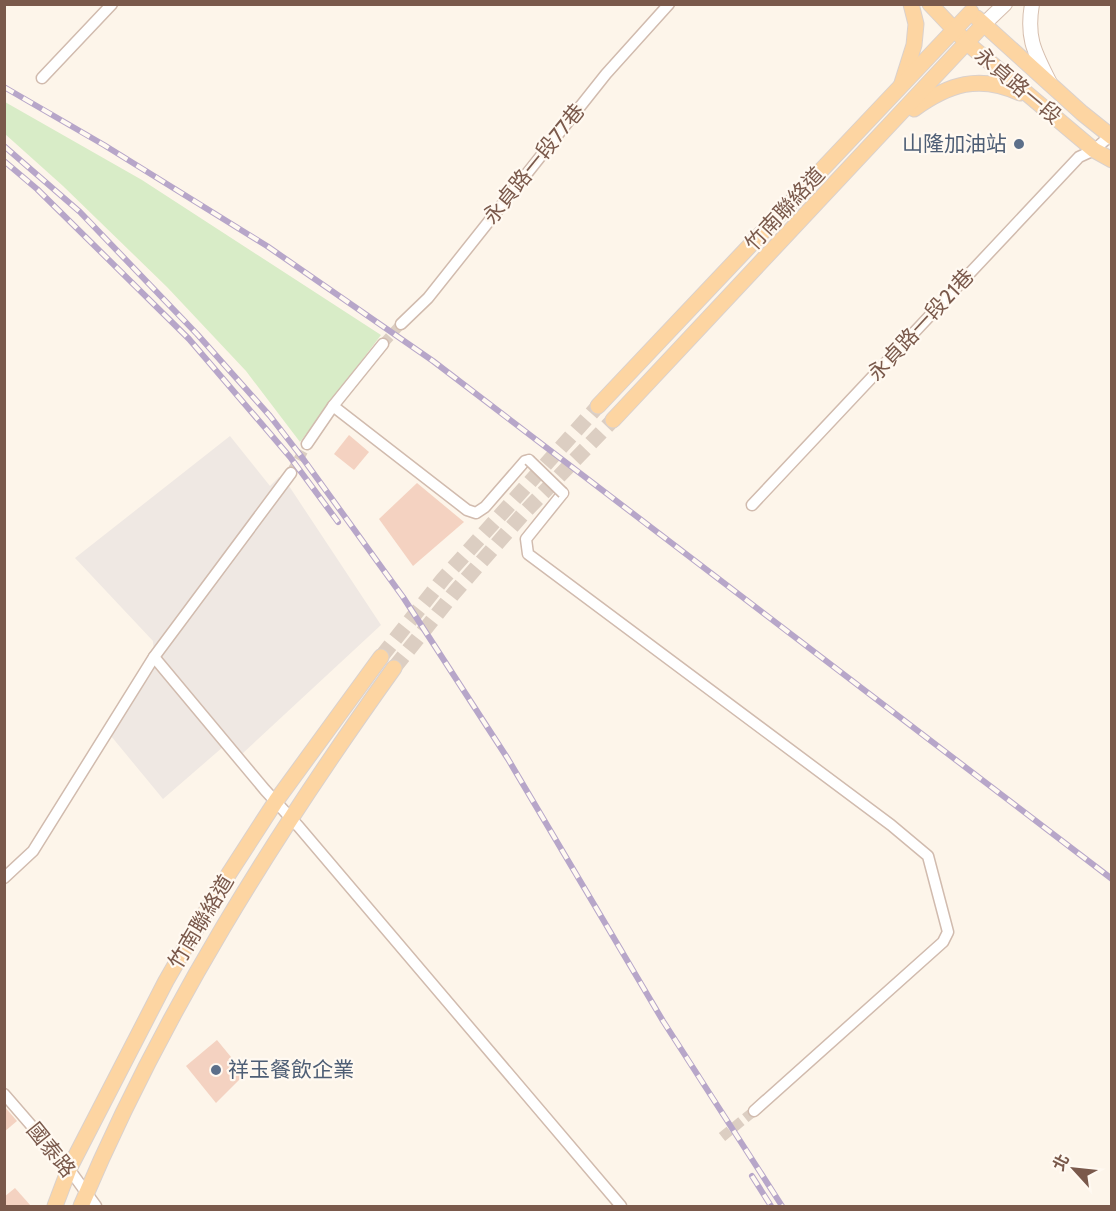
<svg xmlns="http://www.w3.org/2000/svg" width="1116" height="1211" viewBox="0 0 1116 1211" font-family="Cabin,'Noto Sans TC',sans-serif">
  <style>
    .industrial { fill: #efe8e3 }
    .green { fill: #d8ecc7 }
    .building { fill: #f4d2c1 }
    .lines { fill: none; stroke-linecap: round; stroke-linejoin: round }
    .minor-tunnel { stroke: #dccec2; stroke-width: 10; stroke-dasharray: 10 5; stroke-linecap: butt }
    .primary-tunnel { stroke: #dccec2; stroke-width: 15; stroke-dasharray: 15 8; stroke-linecap: butt }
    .minor-casing { stroke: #d1bbae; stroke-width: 13 }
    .secondary-casing { stroke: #d6beae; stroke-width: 16 }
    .primary-casing { stroke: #dad1cd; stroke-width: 17 }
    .minor { stroke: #fff; stroke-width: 10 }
    .secondary { stroke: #fff; stroke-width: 14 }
    .primary { stroke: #fdd5a2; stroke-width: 15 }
    .rail-casing { stroke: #b7a6c9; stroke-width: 6 }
    .rail { stroke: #fff9f1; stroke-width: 4; stroke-dasharray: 11; stroke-linecap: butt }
    .minor-bridge-casing { stroke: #d1bbae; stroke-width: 13; stroke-linecap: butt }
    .minor-bridge { stroke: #fff; stroke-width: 10 }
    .service-dot { fill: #5c6f8a; stroke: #fff9f1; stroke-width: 2 }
    .labels { text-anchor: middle; stroke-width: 4.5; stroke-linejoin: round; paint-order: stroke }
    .street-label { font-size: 21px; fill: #7a594b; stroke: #fff9f1 }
    .service-label { font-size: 21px; fill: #4e5e75; stroke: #fff9f1; text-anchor: end }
  </style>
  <rect width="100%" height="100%" fill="#fdf5ea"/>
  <!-- industrial -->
  <polygon class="industrial" points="230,436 270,486 279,477 289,486 381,625 242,754 231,740 163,799 111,736 155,667 153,641 75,558"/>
  <!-- green -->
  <polygon class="green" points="5,102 142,180 381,335 300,442 246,371 167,287 63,186 5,134"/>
  <!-- building -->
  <g class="building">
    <polygon points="349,435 369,452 354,470 334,454"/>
    <polygon points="417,483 464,522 413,566 379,519"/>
    <polygon points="217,1040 245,1074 216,1103 186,1066"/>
    <polygon points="4,1106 17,1121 4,1132"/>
    <polygon points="15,1188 31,1206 4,1206 4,1197"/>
  </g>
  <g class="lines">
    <!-- minor-tunnel -->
    <g class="minor-tunnel">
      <polyline points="383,344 401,324"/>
      <polyline points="291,473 307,444"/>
      <polyline points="722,1137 754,1111"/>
    </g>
    <!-- primary-tunnel -->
    <g class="primary-tunnel">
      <polyline points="381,657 443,579 598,406"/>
      <polyline points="394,668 454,593 523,514 613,420"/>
    </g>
    <defs>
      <g id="minor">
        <polyline points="42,78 112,4"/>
        <polyline points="401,324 428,298 606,74 669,4"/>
        <polyline points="333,406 467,510 476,513 485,507 525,461 529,460"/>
        <polyline points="307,444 333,406 383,344"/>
        <polyline points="563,493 526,539 528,554 891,825 928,856 948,932 943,942 754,1111"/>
        <polyline points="752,505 1079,157 1094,150 1112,134"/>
        <polyline points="154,657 265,790 299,827 621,1206"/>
        <polyline points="4,878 33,851 154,657 291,473"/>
        <polyline points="4,1094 69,1169 96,1206"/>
      </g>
      <g id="secondary">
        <path d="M 1032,4 C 1026,39 1035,53 1050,83"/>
        <polyline points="983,25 1005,4"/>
      </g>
      <g id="primary">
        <polyline points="930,4 967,43 1094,150 1112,160"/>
        <polyline points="977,18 1082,113 1112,137"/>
        <polyline points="902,83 914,45 916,24 911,4"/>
        <path d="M 914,109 C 949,84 979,74 1020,93"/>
        <polyline points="598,406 971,12"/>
        <polyline points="613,420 983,25"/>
        <polyline points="55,1206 69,1169 166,981 219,889 276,801 381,657"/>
        <path d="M 81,1206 C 162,1014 273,837 394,668"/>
      </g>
    </defs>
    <!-- minor casing -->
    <use href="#minor" class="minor-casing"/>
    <!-- secondary casing -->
    <use href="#secondary" class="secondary-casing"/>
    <!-- primary casing -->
    <use href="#primary" class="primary-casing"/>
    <!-- minor -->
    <use href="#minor" class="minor"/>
    <!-- secondary -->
    <use href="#secondary" class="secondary"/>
    <!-- primary -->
    <use href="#primary" class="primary"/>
    <defs>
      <g id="rail">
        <polyline points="4,87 104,145 267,246 433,361 1112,879"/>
        <polyline points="4,146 80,212 197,334 270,416 301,456 403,597 508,759 663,1021 782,1206"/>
        <polyline points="4,161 37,189 189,339 290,457 338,522"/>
        <polyline points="752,1176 771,1206"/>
      </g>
    </defs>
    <!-- rail casing -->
    <use href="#rail" class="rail-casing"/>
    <!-- rail -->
    <use href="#rail" class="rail"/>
    <defs>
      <polyline id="minor-bridge" points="529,460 563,493"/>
    </defs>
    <!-- minor-bridge casing -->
    <use href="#minor-bridge" class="minor-bridge-casing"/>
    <!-- minor-bridge -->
    <use href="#minor-bridge" class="minor-bridge"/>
  </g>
  <!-- markers -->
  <g class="service-dot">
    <circle cx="1019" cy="144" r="6"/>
    <circle cx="216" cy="1070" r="6"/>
  </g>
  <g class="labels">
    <!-- street labels -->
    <g class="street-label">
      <text transform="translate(1018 86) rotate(40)" y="7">永貞路一段</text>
      <text transform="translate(534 164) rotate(-51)" y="7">永貞路一段77巷</text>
      <text transform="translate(785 209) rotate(-47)" y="7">竹南聯絡道</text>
      <text transform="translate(921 325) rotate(-47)" y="7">永貞路一段21巷</text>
      <text transform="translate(201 922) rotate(-59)" y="7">竹南聯絡道</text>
      <text transform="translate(51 1150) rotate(51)" y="7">國泰路</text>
    </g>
    <!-- service labels -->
    <g class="service-label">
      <text x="1007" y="151">山隆加油站</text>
      <text x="228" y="1077" text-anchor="start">祥玉餐飲企業</text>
    </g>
  </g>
  <!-- border -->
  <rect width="1116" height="1211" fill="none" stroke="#7a594b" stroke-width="12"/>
  <!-- north arrow -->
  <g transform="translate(1074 1169) rotate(297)" stroke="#fff9f1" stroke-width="4.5" paint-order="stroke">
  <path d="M0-4.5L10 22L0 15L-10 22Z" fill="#7a594b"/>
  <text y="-9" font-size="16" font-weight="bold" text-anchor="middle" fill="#7a594b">北</text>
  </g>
</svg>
